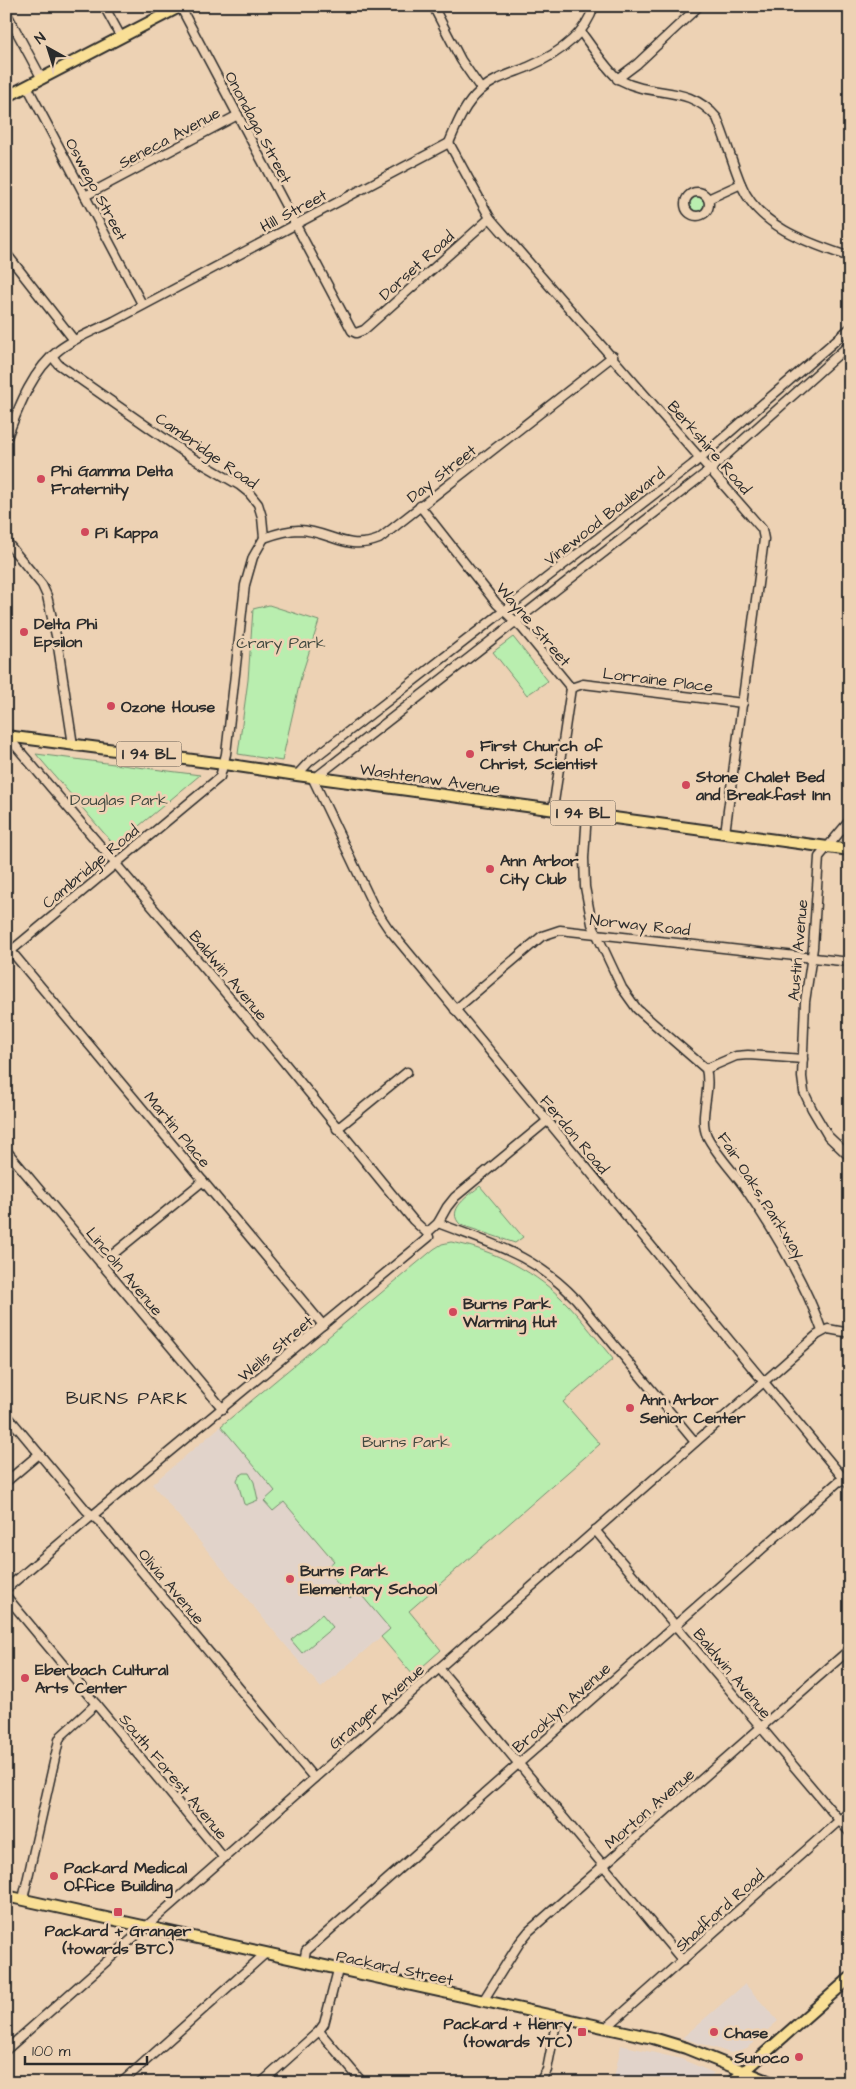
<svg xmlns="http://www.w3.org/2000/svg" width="856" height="2089" viewBox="0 0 856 2089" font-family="'Architects Daughter',sans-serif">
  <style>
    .built { fill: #e1d3ca }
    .green { fill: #b9eeaf; stroke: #728c6d }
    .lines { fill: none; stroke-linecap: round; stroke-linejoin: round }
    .minor-casing { stroke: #2b2b2b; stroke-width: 11 }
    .major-casing { stroke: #2b2b2b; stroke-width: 14 }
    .minor { stroke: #edd2b4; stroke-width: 8 }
    .major { stroke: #f9df96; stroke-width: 10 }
    .poi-dot { fill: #d1495b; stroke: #edd2b4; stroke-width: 2 }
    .labels { text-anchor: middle; stroke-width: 5; stroke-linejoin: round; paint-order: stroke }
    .shield { fill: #edd2b4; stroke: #655d54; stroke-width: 1 }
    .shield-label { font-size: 15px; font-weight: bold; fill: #2b2b2b }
    .street-label { font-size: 16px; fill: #2b2b2b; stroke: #edd2b4 }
    .poi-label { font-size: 16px; font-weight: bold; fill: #2b2b2b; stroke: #edd2b4; text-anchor: start }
    .park-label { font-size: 16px; fill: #40483f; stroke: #edd2b4 }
    .neighbourhood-label { font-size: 18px; letter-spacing: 1px; fill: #2b2b2b; stroke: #edd2b4 }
  </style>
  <rect width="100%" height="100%" fill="#edd2b4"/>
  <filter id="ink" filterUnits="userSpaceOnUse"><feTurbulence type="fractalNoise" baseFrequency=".02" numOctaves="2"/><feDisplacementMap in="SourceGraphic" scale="10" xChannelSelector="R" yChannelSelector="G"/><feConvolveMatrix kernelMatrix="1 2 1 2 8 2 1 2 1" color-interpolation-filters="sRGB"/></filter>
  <g filter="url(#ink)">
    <!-- built -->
    <g class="built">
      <polygon points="221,1426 390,1629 321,1688 152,1484"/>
      <polygon points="745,1984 778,2021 747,2048 731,2053 682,2038"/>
      <polygon points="621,2045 681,2059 714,2073 704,2083 613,2083"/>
    </g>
    <!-- green -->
    <g class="green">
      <circle cx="697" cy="204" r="7"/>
      <polygon points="269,605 319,621 301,677 282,761 238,754 248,680 253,609"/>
      <polygon points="513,637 548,681 527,695 493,652"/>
      <polygon points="36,754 200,775 115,846"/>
      <path d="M 480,1186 L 523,1237 L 515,1243 L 461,1225 C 444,1210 470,1195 480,1186 Z"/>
      <path d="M 451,1242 C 495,1250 538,1273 568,1305 C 584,1322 598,1341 613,1359 L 563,1402 L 600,1444 L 409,1611 L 441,1650 L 413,1675 L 381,1637 L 390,1629 L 358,1591 L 350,1598 L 325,1569 L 334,1561 L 284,1502 L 273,1511 L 264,1501 L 275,1491 L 221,1426 L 434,1249 L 442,1244 Z"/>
      <polygon points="244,1473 249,1473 254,1482 258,1500 246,1505 244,1504 237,1480 239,1476"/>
      <polygon points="322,1614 333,1627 302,1653 291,1640"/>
    </g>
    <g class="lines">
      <defs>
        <g id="minor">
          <polyline points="104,6 121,37"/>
          <polyline points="180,6 352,331 356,333 364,330 490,218"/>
          <polyline points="433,6 461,60 481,89"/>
          <polyline points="6,12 42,79"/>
          <path d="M 581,32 C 589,43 610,74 620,80 C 655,99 687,83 717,118 C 726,140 732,162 741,184 C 758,227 809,243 850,257"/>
          <polyline points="617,79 637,64 699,6"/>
          <polyline points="27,86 142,304"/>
          <polyline points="449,143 490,218 762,529 764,539 725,833"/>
          <circle cx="697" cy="204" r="12"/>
          <polyline points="85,196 238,115"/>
          <polyline points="708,199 741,184"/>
          <polyline points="6,253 74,340"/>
          <path d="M 6,440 C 18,409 32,370 59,350 C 76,337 96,330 114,321 L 449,143 C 457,124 464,105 480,91 C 494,78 511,74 528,67 C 556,55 585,36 594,6"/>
          <polyline points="420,506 497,604 522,628 571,688 553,809"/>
          <path d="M 264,538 C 275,534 287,530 299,530 C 330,531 346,552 379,539 L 613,356"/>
          <polyline points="6,541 42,585 47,596 57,640 73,745"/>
          <polyline points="571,688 583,684 743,703"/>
          <polyline points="8,737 279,1056 413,1220 427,1233"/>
          <polyline points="297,775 309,762 692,465 850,328"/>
          <polyline points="312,777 374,907 388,928 850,1486"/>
          <polyline points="315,778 711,469 850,344"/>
          <path d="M 587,813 L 584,858 L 585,887 L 592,924 L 622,988 L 637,1009 L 706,1069 C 712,1091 698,1116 707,1136 C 716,1154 733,1171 745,1188 C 775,1233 804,1280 822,1331"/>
          <polyline points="850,820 819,857 813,948 805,1002 802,1077 804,1092 812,1109 828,1136 850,1157"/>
          <polyline points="11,951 323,1325"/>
          <polyline points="6,955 220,777 226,754 245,585 253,557 264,538 262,517 258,504 249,493 239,485 191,457 58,364 52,356"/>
          <polyline points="455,1010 542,936 560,930 850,962"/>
          <polyline points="706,1069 736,1056 748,1055 803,1059"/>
          <polyline points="337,1129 407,1072"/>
          <polyline points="6,1150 223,1409"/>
          <path d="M 438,1223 C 494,1245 533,1254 576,1299 L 695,1442"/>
          <polyline points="101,1264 203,1181"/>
          <polyline points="6,1414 86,1510 102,1524 314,1778"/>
          <polyline points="6,1482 39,1454"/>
          <polyline points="595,1530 850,1833"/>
          <polyline points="6,1589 93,1515 429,1237 427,1233 438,1223 447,1207 455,1197 547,1121"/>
          <polyline points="6,1596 224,1858"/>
          <polyline points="439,1668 683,1961"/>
          <polyline points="23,1899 59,1740 61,1736 96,1704"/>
          <polyline points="304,1962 306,1951 838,1482 850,1477"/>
          <polyline points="483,2001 520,1942 529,1931 850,1649"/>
          <polyline points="606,2028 850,1811"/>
          <polyline points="319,2031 363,2083"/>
          <polyline points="6,2050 817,1335 828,1329 850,1333"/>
          <polyline points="121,2083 266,1953"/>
          <polyline points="261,2083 319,2031 324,2024 338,1970"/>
          <polyline points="539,2083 547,2070 557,2018"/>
        </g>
        <g id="major">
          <polyline points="6,97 181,6"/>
          <polyline points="6,736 224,764 297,775 850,850"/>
          <polyline points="6,1896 653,2038 686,2048 773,2083"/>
          <polyline points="731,2083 850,1978"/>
        </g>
      </defs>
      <!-- minor casing -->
      <use href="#minor" class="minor-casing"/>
      <!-- major casing -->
      <use href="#major" class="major-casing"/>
      <!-- minor -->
      <use href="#minor" class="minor"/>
      <!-- major -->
      <use href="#major" class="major"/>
    </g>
  </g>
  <!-- markers -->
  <g class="poi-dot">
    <circle cx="41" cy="479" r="5"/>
    <circle cx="85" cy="532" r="5"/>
    <circle cx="24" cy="632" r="5"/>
    <circle cx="111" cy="706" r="5"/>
    <circle cx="470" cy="754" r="5"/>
    <circle cx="686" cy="785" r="5"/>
    <circle cx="490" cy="869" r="5"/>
    <circle cx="453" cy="1312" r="5"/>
    <circle cx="630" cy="1408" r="5"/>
    <circle cx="290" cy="1579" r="5"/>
    <circle cx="25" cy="1678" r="5"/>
    <circle cx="54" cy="1876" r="5"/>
    <rect x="113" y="1907" width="10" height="10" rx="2.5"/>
    <rect x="577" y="2027" width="10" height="10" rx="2.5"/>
    <circle cx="714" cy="2032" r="5"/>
    <circle cx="799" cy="2057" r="5"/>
  </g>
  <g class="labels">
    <!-- shield labels -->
    <g class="shield">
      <rect x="116.5" y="741.5" width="65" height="25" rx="4"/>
      <rect x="550.5" y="800.5" width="65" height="25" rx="4"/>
    </g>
    <g class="shield-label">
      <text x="149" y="759">I 94 BL</text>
      <text x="583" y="818">I 94 BL</text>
    </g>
    <!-- street labels -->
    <g class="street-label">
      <text transform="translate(259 127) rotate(62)" y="6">Onondaga Street</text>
      <text transform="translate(169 137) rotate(-28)" y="6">Seneca Avenue</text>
      <text transform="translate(97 189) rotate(62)" y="6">Oswego Street</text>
      <text transform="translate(293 210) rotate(-28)" y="6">Hill Street</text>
      <text transform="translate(416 265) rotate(-42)" y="6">Dorset Road</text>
      <text transform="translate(710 447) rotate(49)" y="6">Berkshire Road</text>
      <text transform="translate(207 450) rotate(35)" y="6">Cambridge Road</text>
      <text transform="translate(441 473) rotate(-38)" y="6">Day Street</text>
      <text transform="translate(604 516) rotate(-38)" y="6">Vinewood Boulevard</text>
      <text transform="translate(534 624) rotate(49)" y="6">Wayne Street</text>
      <text transform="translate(658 679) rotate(7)" y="6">Lorraine Place</text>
      <text transform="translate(430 778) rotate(8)" y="6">Washtenaw Avenue</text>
      <text transform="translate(90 866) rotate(-40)" y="6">Cambridge Road</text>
      <text transform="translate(640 924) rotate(6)" y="6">Norway Road</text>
      <text transform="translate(797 950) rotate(-85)" y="6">Austin Avenue</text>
      <text transform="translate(229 975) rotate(50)" y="6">Baldwin Avenue</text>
      <text transform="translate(178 1129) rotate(50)" y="6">Martin Place</text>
      <text transform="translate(575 1134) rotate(50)" y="6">Ferdon Road</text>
      <text transform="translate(762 1195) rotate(57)" y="6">Fair Oaks Parkway</text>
      <text transform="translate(125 1271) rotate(50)" y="6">Lincoln Avenue</text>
      <text transform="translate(275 1348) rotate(-40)" y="6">Wells Street</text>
      <text transform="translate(172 1586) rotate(50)" y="6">Olivia Avenue</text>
      <text transform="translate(733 1673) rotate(50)" y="6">Baldwin Avenue</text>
      <text transform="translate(376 1706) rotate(-41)" y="6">Granger Avenue</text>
      <text transform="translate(561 1707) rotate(-42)" y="6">Brooklyn Avenue</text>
      <text transform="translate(174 1776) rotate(50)" y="6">South Forest Avenue</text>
      <text transform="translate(649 1808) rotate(-41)" y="6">Morton Avenue</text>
      <text transform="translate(719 1910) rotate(-42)" y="6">Shadford Road</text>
      <text transform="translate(395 1967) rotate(12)" y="6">Packard Street</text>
    </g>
    <!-- poi labels -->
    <g class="poi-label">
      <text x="51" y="476">Phi Gamma Delta<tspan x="51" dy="18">Fraternity</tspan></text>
      <text x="95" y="538">Pi Kappa</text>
      <text x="34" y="629">Delta Phi<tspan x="34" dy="18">Epsilon</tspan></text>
      <text x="121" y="712">Ozone House</text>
      <text x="480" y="751">First Church of<tspan x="480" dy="18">Christ, Scientist</tspan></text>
      <text x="696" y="782">Stone Chalet Bed<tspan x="696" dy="18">and Breakfast Inn</tspan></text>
      <text x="500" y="866">Ann Arbor<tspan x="500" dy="18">City Club</tspan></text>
      <text x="463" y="1309">Burns Park<tspan x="463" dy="18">Warming Hut</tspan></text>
      <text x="640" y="1405">Ann Arbor<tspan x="640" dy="18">Senior Center</tspan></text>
      <text x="300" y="1576">Burns Park<tspan x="300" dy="18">Elementary School</tspan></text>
      <text x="35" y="1675">Eberbach Cultural<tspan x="35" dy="18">Arts Center</tspan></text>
      <text x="64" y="1873">Packard Medical<tspan x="64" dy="18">Office Building</tspan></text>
      <text x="118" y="1936" text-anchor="middle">Packard + Granger<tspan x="118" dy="18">(towards BTC)</tspan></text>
      <text x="572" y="2029" text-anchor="end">Packard + Henry<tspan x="572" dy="18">(towards YTC)</tspan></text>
      <text x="724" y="2038">Chase</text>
      <text x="789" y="2063" text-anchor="end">Sunoco</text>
    </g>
    <!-- park labels -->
    <g class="park-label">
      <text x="281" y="648">Crary Park</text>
      <text x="119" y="805">Douglas Park</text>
      <text x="406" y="1447">Burns Park</text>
    </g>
    <!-- neighbourhood labels -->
    <g class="neighbourhood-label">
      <text x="127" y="1404">BURNS PARK</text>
    </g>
  </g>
  <!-- margin -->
  <rect width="856" height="2089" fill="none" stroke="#edd2b4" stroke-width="25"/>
  <rect x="12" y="12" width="831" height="2064" fill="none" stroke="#2b2b2b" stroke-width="2" filter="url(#ink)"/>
  <!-- north arrow -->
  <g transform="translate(48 48) rotate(321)" stroke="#edd2b4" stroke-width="4" paint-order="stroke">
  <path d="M0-4L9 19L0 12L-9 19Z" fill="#2b2b2b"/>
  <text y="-8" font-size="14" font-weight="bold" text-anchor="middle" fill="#2b2b2b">N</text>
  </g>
  <!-- scale -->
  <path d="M25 2056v8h122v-8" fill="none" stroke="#2b2b2b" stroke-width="2.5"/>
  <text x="32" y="2056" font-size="15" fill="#2b2b2b" stroke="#edd2b4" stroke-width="4" paint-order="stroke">100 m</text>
</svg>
